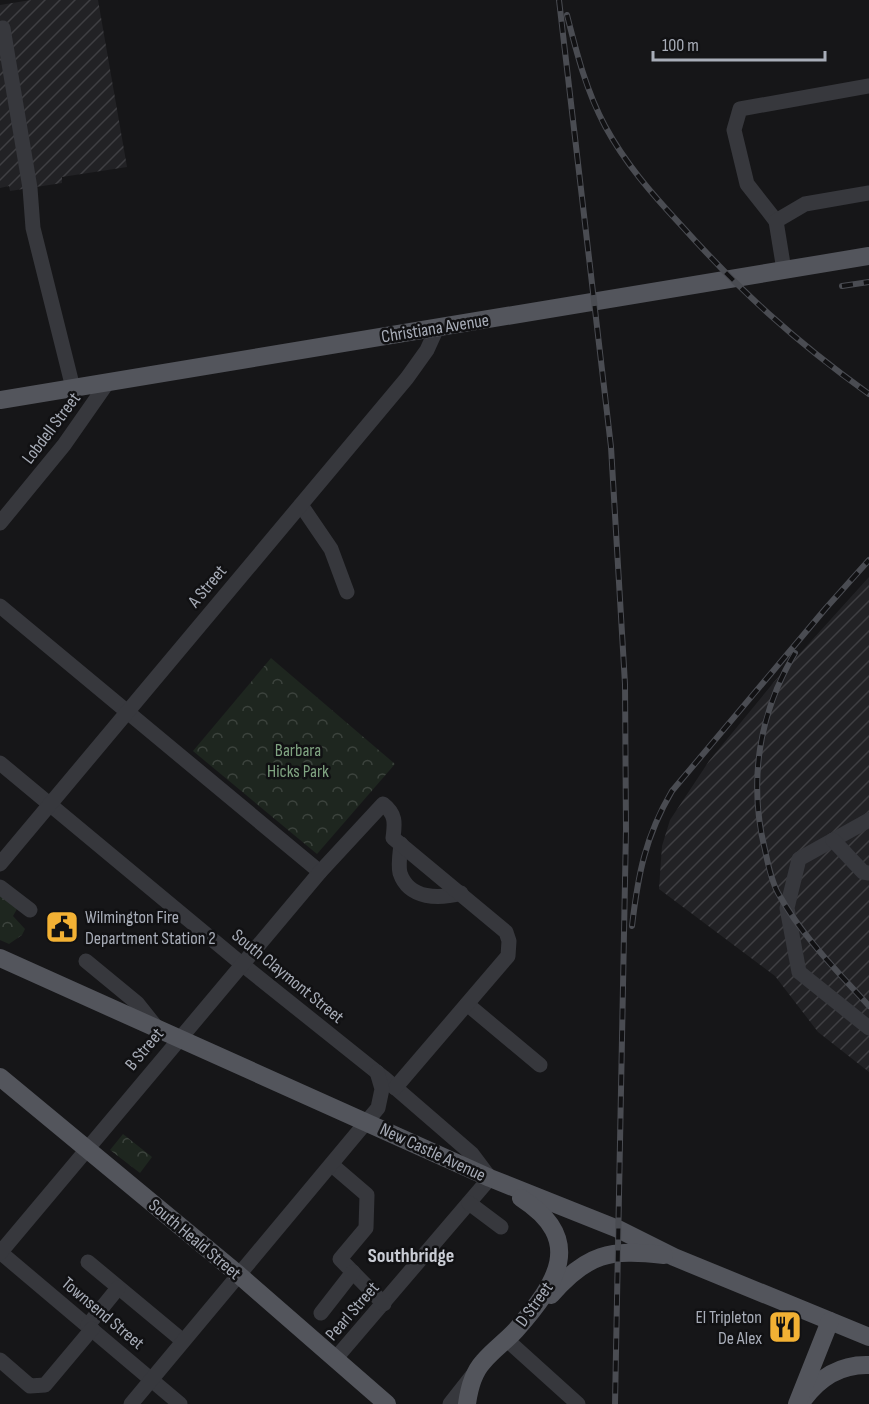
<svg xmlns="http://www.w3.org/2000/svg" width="869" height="1404" viewBox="0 0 869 1404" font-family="'Sofia Sans Condensed',sans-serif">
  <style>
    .industrial { fill: url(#industrial-furrows) }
    .park { fill: url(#park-crowns) }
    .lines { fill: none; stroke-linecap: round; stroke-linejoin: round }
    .minor { stroke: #37383d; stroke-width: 15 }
    .major { stroke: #53555c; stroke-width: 18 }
    .rail-casing { stroke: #4a4c52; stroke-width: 6 }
    .rail { stroke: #111113; stroke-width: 4; stroke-dasharray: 11; stroke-linecap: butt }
    .labels { text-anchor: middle; stroke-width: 5; stroke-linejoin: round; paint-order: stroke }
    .street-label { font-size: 18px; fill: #a8adb8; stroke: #111113 }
    .park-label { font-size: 18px; fill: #7fa381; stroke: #111113 }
    .poi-label { font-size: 18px; fill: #a8adb8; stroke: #111113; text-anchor: start }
    .neighbourhood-label { font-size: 20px; font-weight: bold; fill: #c9ccd4; stroke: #111113 }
  </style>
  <defs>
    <pattern id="industrial-furrows" width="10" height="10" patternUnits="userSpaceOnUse" patternTransform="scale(1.5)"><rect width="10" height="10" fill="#222225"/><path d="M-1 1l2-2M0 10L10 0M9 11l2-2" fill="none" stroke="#3f3f43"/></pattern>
    <pattern id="park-crowns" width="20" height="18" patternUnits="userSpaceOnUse" patternTransform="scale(1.5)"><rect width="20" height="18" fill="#1e261f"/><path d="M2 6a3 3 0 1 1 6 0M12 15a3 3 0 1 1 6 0" fill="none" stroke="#3c433d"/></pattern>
  </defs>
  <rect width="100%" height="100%" fill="#161618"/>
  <!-- industrial -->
  <g class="industrial">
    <polygon points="31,0 98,0 127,167 62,177 62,183 10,191 9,186 0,188 0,5"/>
    <polygon points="869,577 869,1072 818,1032 775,976 659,889 662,846 670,820 709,761 774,682"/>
  </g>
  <!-- park -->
  <g class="park">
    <polygon points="271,658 395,764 317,854 193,751"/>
    <polygon points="0,894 17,909 13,916 25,929 22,935 9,944 0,940"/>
    <polygon points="123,1134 152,1157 140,1173 110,1150"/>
  </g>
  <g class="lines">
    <!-- minor -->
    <g class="minor">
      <polyline points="3,28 30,188 33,228 73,388"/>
      <polyline points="776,221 747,184 734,130 740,109 869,86"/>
      <polyline points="784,270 776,221 805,204 869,193"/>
      <polyline points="301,505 331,549 347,592"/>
      <polyline points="0,523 64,445 108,382"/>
      <polyline points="0,606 320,872"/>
      <polyline points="0,763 243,965 383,1077 472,1154 490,1178 336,1358"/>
      <polyline points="869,820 799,859 787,908 799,972 869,1028"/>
      <polyline points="833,840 863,872 869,873"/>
      <path d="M 401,844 C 400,853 398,865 400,873 C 409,900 440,899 461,893"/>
      <polyline points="0,864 407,378 427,350 437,328"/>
      <polyline points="0,887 30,910"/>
      <polyline points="86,961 137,1003 157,1028"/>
      <polyline points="467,1004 540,1065"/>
      <polyline points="332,1165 367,1195 366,1228 340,1259 384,1304"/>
      <polyline points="469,1203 501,1227"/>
      <polyline points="0,1252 180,1404"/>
      <path d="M 0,1253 L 320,872 L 383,804 C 396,814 395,823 393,838 L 506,932 L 509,941 L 508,956 L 395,1088"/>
      <polyline points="88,1262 183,1341"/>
      <polyline points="321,1313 353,1272"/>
      <polyline points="88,1325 118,1288"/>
      <polyline points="506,1339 578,1404"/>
      <polyline points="0,1360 30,1386 45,1385 92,1329"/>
      <polyline points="131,1404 378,1108 382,1089 377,1072"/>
      <polyline points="450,1404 472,1376"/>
    </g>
    <!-- major -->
    <g class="major">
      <polyline points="0,400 869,256"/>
      <polyline points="0,958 490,1178 618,1229 674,1257 869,1337"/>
      <polyline points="0,1077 239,1275 387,1404"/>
      <path d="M 551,1295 C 587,1253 610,1249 664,1255"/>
      <path d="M 803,1400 C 819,1378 841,1364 869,1365"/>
      <path d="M 467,1404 C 469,1389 473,1373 483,1362 C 493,1350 506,1341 516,1330 C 557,1283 586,1240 521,1198"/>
      <polyline points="797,1404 830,1321"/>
    </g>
    <defs>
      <g id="rail">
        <polyline points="559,0 611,447 625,684 626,829 615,1404"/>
        <path d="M 567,15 C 577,54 586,90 605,126 C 625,163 652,194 680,224 C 740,291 795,341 869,394"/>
        <polyline points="842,286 869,282"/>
        <path d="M 795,653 C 759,713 748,781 765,850 C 768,864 771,880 778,893 C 802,936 836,970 869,1006"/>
        <path d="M 632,926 C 638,875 645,837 672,791 L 826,608 L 869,560"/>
      </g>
    </defs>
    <!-- rail casing -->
    <use href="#rail" class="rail-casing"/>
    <!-- rail -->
    <use href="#rail" class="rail"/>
  </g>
  <!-- icons -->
  <defs>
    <symbol id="civic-square" viewBox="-11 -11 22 22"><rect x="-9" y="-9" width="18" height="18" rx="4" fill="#f2b134" stroke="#111113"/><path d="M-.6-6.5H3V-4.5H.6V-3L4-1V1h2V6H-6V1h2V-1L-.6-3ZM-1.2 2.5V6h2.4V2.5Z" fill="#111"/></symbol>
    <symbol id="restaurant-square" viewBox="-11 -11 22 22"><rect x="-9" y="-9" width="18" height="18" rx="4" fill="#f2b134" stroke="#111113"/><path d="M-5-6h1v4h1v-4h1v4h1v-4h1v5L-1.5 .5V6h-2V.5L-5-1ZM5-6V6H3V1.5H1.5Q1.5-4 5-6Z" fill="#111"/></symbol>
  </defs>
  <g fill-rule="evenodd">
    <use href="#civic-square" x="43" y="908" width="38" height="38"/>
    <use href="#restaurant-square" x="766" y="1308" width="38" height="38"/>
  </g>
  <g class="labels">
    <!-- street labels -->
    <g class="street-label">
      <text transform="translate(435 328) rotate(-9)" y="6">Christiana Avenue</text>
      <text transform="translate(51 428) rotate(-53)" y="6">Lobdell Street</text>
      <text transform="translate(207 586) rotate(-50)" y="6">A Street</text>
      <text transform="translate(288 976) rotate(39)" y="6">South Claymont Street</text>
      <text transform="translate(144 1049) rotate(-50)" y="6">B Street</text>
      <text transform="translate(433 1152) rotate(25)" y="6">New Castle Avenue</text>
      <text transform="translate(195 1239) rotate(40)" y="6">South Heald Street</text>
      <text transform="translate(534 1304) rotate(-54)" y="6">D Street</text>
      <text transform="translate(352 1311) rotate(-49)" y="6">Pearl Street</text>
      <text transform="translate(103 1313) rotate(40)" y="6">Townsend Street</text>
    </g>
    <!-- park labels -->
    <g class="park-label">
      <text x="298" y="756">Barbara<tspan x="298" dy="21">Hicks Park</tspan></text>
    </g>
    <!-- poi labels -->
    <g class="poi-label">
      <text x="85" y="923">Wilmington Fire<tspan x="85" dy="21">Department Station 2</tspan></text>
      <text x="762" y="1323" text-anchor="end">El Tripleton<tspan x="762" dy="21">De Alex</tspan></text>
    </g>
    <!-- neighbourhood labels -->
    <g class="neighbourhood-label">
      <text x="411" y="1262">Southbridge</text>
    </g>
  </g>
  <!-- scale -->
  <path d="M653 51v9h172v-9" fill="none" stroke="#a8adb8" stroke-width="3"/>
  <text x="662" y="51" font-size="18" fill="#a8adb8" stroke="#111113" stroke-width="4.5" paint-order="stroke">100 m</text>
</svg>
